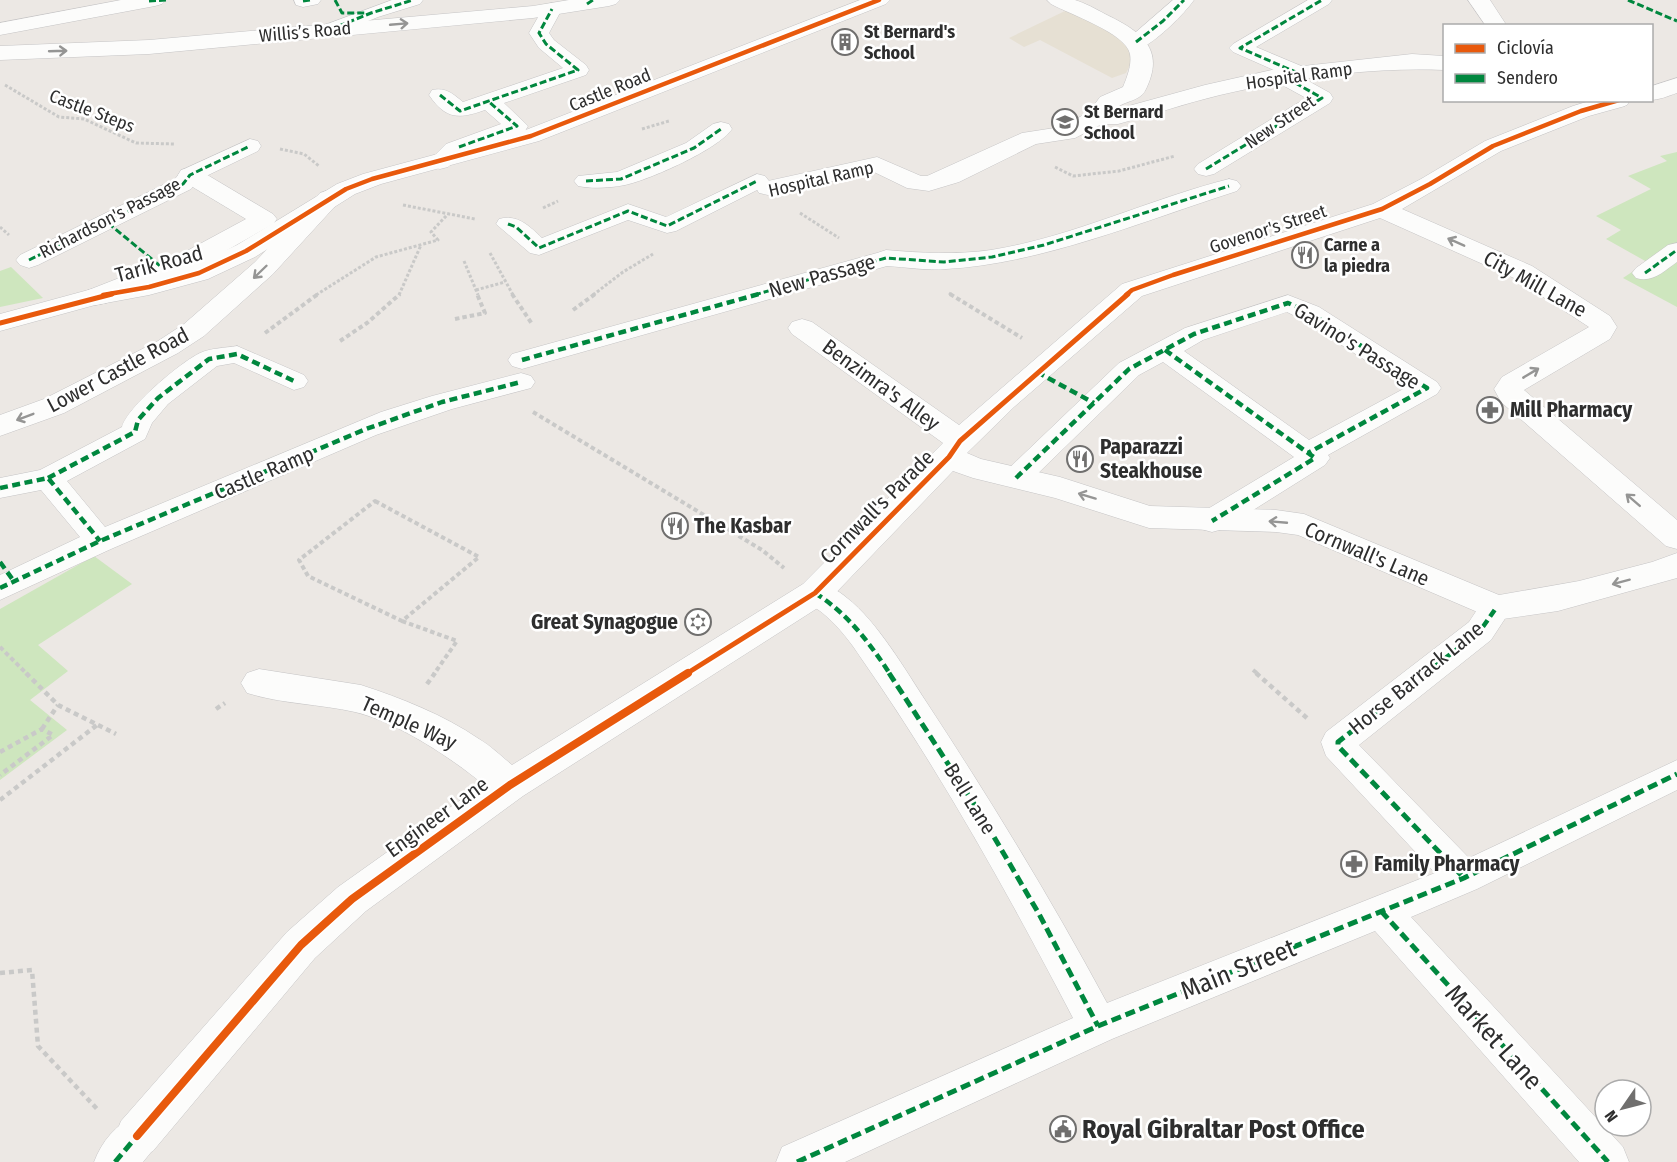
<svg xmlns="http://www.w3.org/2000/svg" width="1677" height="1162" viewBox="0 0 1677 1162" font-family="'Fira Sans Condensed',sans-serif">
  <style>
    .education { fill: #e6e0d3 }
    .green { fill: #cee6be }
    .lines { fill: none; stroke-linecap: round; stroke-linejoin: round }
    .pedestrian-casing { stroke: #c5c4c5; stroke-width: 1 }
    .minor-casing { stroke: #c5c4c5; stroke-width: 1 }
    .tertiary-casing { stroke: #c5c4c5; stroke-width: 1 }
    .path-far2 { stroke: #c9c9c8; stroke-width: 3; stroke-dasharray: 3 2; stroke-linecap: butt }
    .path-far1 { stroke: #c9c9c8; stroke-width: 4; stroke-dasharray: 4.5 3; stroke-linecap: butt }
    .path { stroke: #c9c9c8; stroke-width: 4.5; stroke-dasharray: 5 4; stroke-linecap: butt }
    .pedestrian { fill: #fcfcfb; fill-rule: evenodd }
    .minor { fill: #fcfcfb; fill-rule: evenodd }
    .tertiary { fill: #fcfcfb; fill-rule: evenodd }
    .quiet-far2 { stroke: #00873e; stroke-width: 3; stroke-dasharray: 7 3; stroke-linecap: butt }
    .quiet-far1 { stroke: #00873e; stroke-width: 4.5; stroke-dasharray: 8 4.5; stroke-linecap: butt }
    .quiet { stroke: #00873e; stroke-width: 5; stroke-dasharray: 10 5; stroke-linecap: butt }
    .cycleway-far2-casing { stroke: #fff; stroke-width: 8 }
    .cycleway-far1-casing { stroke: #fff; stroke-width: 9 }
    .cycleway-casing { stroke: #fff; stroke-width: 11 }
    .cycleway-far2 { stroke: #e8590c; stroke-width: 4.5 }
    .cycleway-far1 { stroke: #e8590c; stroke-width: 5 }
    .cycleway { stroke: #e8590c; stroke-width: 8 }
    .oneway { stroke: #959594 }
    .labels { text-anchor: middle; stroke-width: 5; stroke-linejoin: round; paint-order: stroke }
    .far-street-label { font-size: 18px; fill: #2e2e2e; stroke: #fff }
    .far-poi-label { font-size: 18px; font-weight: bold; fill: #2e2e2e; stroke: #fff; text-anchor: start }
    .street-label { font-size: 21px; fill: #2e2e2e; stroke: #fff }
    .poi-label { font-size: 21px; font-weight: bold; fill: #2e2e2e; stroke: #fff; text-anchor: start }
    .near-street-label { font-size: 26px; fill: #2e2e2e; stroke: #fff }
    .near-poi-label { font-size: 26px; font-weight: bold; fill: #2e2e2e; stroke: #fff; text-anchor: start }
  </style>
  <rect width="100%" height="100%" fill="#ece8e4"/>
  <!-- education -->
  <polygon class="education" points="1067,10 1120,37 1129,46 1131,63 1126,73 1112,78 1040,40 1024,47 1009,38"/>
  <!-- green -->
  <g class="green">
    <polygon points="1677,152 1677,307 1623,278 1647,262 1606,239 1621,230 1596,216 1651,189 1628,176 1667,161 1660,156"/>
    <polygon points="11,267 43,298 0,307 0,271"/>
    <polygon points="94,556 132,584 38,645 68,671 30,700 67,730 0,780 0,609"/>
  </g>
  <g class="lines">
    <defs>
      <g id="pedestrian">
        <polygon points="294,0 321,0 318,4 303,7 296,5"/>
        <polygon points="392,0 423,0 420,4 378,17 336,34 329,36 322,34 319,30 322,26"/>
        <path d="M 1173,0 L 1194,0 C 1184,14 1159,39 1143,47 C 1138,49 1134,48 1129,46 L 1126,42 L 1129,38 Z"/>
        <polygon points="1308,0 1332,0 1329,4 1256,47 1306,68 1309,73 1303,78 1330,93 1333,98 1330,103 1214,174 1206,176 1198,174 1194,169 1198,164 1306,98 1275,81 1272,76 1276,71 1233,52 1229,48 1233,44"/>
        <path d="M 552,3 L 559,5 L 562,9 L 549,33 L 554,40 L 586,65 L 589,70 L 586,75 L 504,103 L 528,126 L 525,131 L 462,154 L 448,167 L 440,169 L 432,167 L 428,162 L 446,144 L 501,124 L 485,110 C 459,119 446,120 429,95 L 432,90 C 446,87 453,94 463,102 L 563,68 L 539,48 L 529,33 L 545,5 Z"/>
        <path d="M 721,122 L 729,124 L 732,129 C 719,149 649,180 625,185 C 610,188 592,189 578,186 L 574,181 L 578,176 L 617,172 L 686,143 L 713,124 Z"/>
        <polygon points="250,139 258,141 261,146 258,151 198,180 191,189 38,265 29,268 20,265 16,260 20,255 175,179 182,170"/>
        <path d="M 757,174 L 765,176 L 769,181 L 765,186 L 676,231 L 667,233 L 628,220 L 539,255 L 530,253 L 496,224 L 499,219 C 518,214 529,226 542,238 L 628,204 L 666,217 Z"/>
        <path d="M 1229,179 L 1237,181 L 1241,186 L 1237,191 C 1146,220 1041,264 946,269 C 927,271 906,267 887,266 L 522,369 L 512,366 L 508,360 L 512,354 L 877,253 L 886,250 C 922,253 956,255 991,250 C 1073,237 1149,199 1229,179 Z"/>
        <path d="M 1677,243 L 1677,262 C 1664,271 1653,283 1636,278 L 1632,273 L 1636,268 L 1668,245 Z"/>
        <path d="M 1288,295 L 1319,307 L 1437,382 L 1441,388 L 1437,394 L 1328,455 L 1330,458 L 1325,465 L 1223,529 L 1212,532 L 1201,529 L 1197,521 L 1201,513 L 1294,457 L 1163,362 L 1139,375 L 1026,485 L 1016,488 L 1006,485 L 1001,478 L 1006,471 L 1119,363 L 1185,328 ZM 1287,312 L 1301,319 L 1407,387 L 1309,440 L 1184,351 L 1203,340 Z"/>
        <path d="M 237,346 L 304,375 L 308,381 L 304,387 L 294,390 L 234,363 L 217,366 L 168,404 L 152,423 L 145,439 L 67,481 L 105,527 L 381,412 L 432,396 L 521,373 L 531,376 L 535,382 L 531,388 L 452,409 L 376,435 L 111,549 L 0,600 L 0,575 L 80,537 L 41,490 L 0,498 L 0,478 L 40,470 L 122,427 C 127,407 181,362 200,353 C 211,348 225,348 237,346 Z"/>
        <path d="M 815,581 C 827,585 838,590 847,598 C 877,621 906,671 927,703 C 992,802 1051,899 1107,1003 L 1435,873 L 1326,756 L 1321,742 L 1326,732 L 1469,622 C 1481,605 1484,592 1507,600 L 1512,608 L 1491,640 L 1359,745 L 1469,858 L 1677,760 L 1677,790 L 1477,889 L 1411,917 L 1623,1147 L 1629,1162 L 1579,1162 L 1375,931 L 1112,1039 L 845,1162 L 776,1162 L 782,1147 L 1073,1018 C 1009,895 940,771 861,658 C 852,644 839,627 826,616 C 817,607 806,605 799,593 L 804,585 Z"/>
        <path d="M 137,1115 L 152,1121 L 158,1136 L 152,1151 L 143,1162 L 94,1162 C 102,1141 116,1124 137,1115 Z"/>
      </g>
      <g id="minor">
        <polygon points="121,0 166,0 162,4 155,6 0,35 0,23"/>
        <path d="M 1047,0 C 1056,0 1067,0 1075,0 C 1085,3 1096,9 1105,14 C 1140,31 1167,48 1145,91 C 1139,102 1122,101 1114,110 L 1205,85 L 1276,69 L 1412,54 L 1444,56 L 1444,70 C 1370,67 1293,78 1220,95 C 1186,103 1152,115 1118,124 L 1102,124 L 1075,138 L 1036,144 L 959,182 L 929,191 L 907,188 L 874,172 L 768,195 L 759,193 L 756,188 L 759,183 L 877,157 L 921,176 L 927,176 L 1022,133 L 1061,127 L 1089,112 L 1100,97 L 1123,87 C 1127,77 1132,65 1130,54 C 1126,33 1069,14 1051,4 Z"/>
        <path d="M 1593,100 L 1629,101 L 1625,106 L 1589,116 L 1501,151 L 1402,209 L 1532,266 L 1610,316 L 1617,327 L 1610,339 L 1524,390 L 1677,520 L 1677,549 L 1666,546 L 1501,402 L 1494,389 L 1502,377 L 1589,327 L 1514,278 L 1380,218 L 1142,296 L 1014,407 L 967,453 L 981,459 L 1060,477 L 1150,506 L 1276,510 L 1304,514 L 1499,595 L 1579,581 L 1652,562 L 1677,553 L 1677,578 L 1558,611 L 1496,620 L 1298,535 L 1276,532 L 1149,528 L 1055,498 L 973,478 L 953,471 L 827,602 L 523,796 L 366,911 L 315,958 L 153,1151 L 137,1158 L 121,1151 L 115,1136 L 121,1121 L 287,932 L 338,887 L 483,784 C 450,757 397,722 355,712 C 320,704 282,704 247,693 L 241,683 L 247,673 L 259,669 L 361,685 C 401,698 444,715 479,739 C 491,746 501,756 512,765 L 803,584 L 943,443 L 792,334 L 788,328 L 792,322 L 802,319 L 812,322 L 959,425 L 1122,284 L 1373,204 L 1421,179 L 1485,141 L 1573,106 Z"/>
        <polygon points="190,168 199,170 273,214 277,219 273,224 201,265 106,303 96,305 86,303 82,297 86,291 183,253 246,219 181,180 178,175 181,170"/>
        <polygon points="329,190 338,193 342,198 338,203 273,274 204,336 178,353 64,413 0,436 0,415 44,399 158,341 184,324 255,262 320,193"/>
      </g>
      <g id="tertiary">
        <polygon points="569,0 620,0 616,4 609,6 533,18 149,54 0,60 0,46 149,40 533,6"/>
        <polygon points="860,0 890,0 886,4 539,141 381,184 355,194 255,257 208,279 149,295 95,305 0,331 0,314 92,289 146,279 190,267 237,245 337,184 363,174 523,131"/>
        <polygon points="1468,0 1490,0 1507,26 1486,26"/>
        <path d="M 1677,78 L 1677,93 C 1668,96 1659,100 1650,100 L 1652,86 Z"/>
        <polygon points="1603,100 1630,100 1627,105 1619,107 1606,105"/>
      </g>
    </defs>
    <!-- pedestrian casing -->
    <use href="#pedestrian" class="pedestrian-casing"/>
    <!-- minor casing -->
    <use href="#minor" class="minor-casing"/>
    <!-- tertiary casing -->
    <use href="#tertiary" class="tertiary-casing"/>
    <!-- path-far2 -->
    <g class="path-far2">
      <polyline points="5,85 59,117 84,119 136,143 175,144"/>
      <polyline points="642,129 669,121"/>
      <polyline points="280,149 304,154 319,166"/>
      <polyline points="1055,167 1073,176 1119,171 1175,156"/>
      <polyline points="403,205 475,219"/>
      <polyline points="543,208 558,201"/>
      <polyline points="800,213 839,238"/>
      <polyline points="0,227 9,235"/>
      <polyline points="490,253 513,295"/>
      <polyline points="464,261 478,295"/>
      <polyline points="476,290 505,282"/>
      <polyline points="949,293 952,295"/>
      <polyline points="316,295 376,257 438,240 431,232 447,215"/>
      <polyline points="399,295 421,245"/>
      <polyline points="593,295 623,272 653,254"/>
    </g>
    <!-- path-far1 -->
    <g class="path-far1">
      <polyline points="512,294 532,324"/>
      <polyline points="950,294 1022,338"/>
      <polyline points="573,310 595,294"/>
      <polyline points="455,319 485,313 477,294"/>
      <polyline points="265,333 318,294"/>
      <polyline points="340,341 367,323 400,294"/>
      <polyline points="533,412 762,550 784,568"/>
      <polygon points="375,501 479,557 402,621 308,576 299,560"/>
      <polyline points="402,621 457,641 434,674"/>
      <polyline points="0,647 27,674"/>
      <polyline points="1253,670 1258,674"/>
    </g>
    <!-- path -->
    <g class="path">
      <polyline points="26,673 58,705 116,734"/>
      <polyline points="1256,673 1308,719"/>
      <polyline points="427,684 435,673"/>
      <polyline points="216,709 225,703"/>
      <polyline points="42,729 58,705"/>
      <polyline points="0,752 42,729 53,735 0,775"/>
      <polyline points="0,800 97,725"/>
      <polyline points="0,973 32,970 38,1046 99,1111"/>
    </g>
    <!-- pedestrian -->
    <use href="#pedestrian" class="pedestrian"/>
    <!-- minor -->
    <use href="#minor" class="minor"/>
    <!-- tertiary -->
    <use href="#tertiary" class="tertiary"/>
    <!-- quiet-far2 -->
    <g class="quiet-far2">
      <polyline points="335,0 342,13 365,13"/>
      <polyline points="1628,0 1677,21"/>
      <polyline points="149,1 166,0"/>
      <polyline points="303,1 311,0"/>
      <polyline points="587,4 593,0"/>
      <polyline points="329,30 371,13 413,0"/>
      <polyline points="1136,42 1163,21 1184,0"/>
      <polyline points="1298,73 1240,48 1322,0"/>
      <polyline points="440,95 460,111 578,70 546,44 539,33 552,9"/>
      <polyline points="459,147 517,126 488,101"/>
      <polyline points="1206,169 1322,98 1283,76"/>
      <polyline points="586,181 621,179 694,148 721,129"/>
      <polyline points="108,223 165,270"/>
      <polyline points="508,224 516,227 539,248 628,211 667,226 757,181"/>
      <polyline points="29,260 183,184 190,175 250,146"/>
      <polyline points="1645,273 1677,250"/>
      <polyline points="754,295 886,258 944,262 992,257 1044,245 1229,186"/>
    </g>
    <!-- quiet-far1 -->
    <g class="quiet-far1">
      <polyline points="1165,350 1315,458 1212,521"/>
      <polyline points="522,360 759,294"/>
      <polyline points="1037,372 1094,403"/>
      <polyline points="48,478 135,432 138,420 158,398 209,359 237,354 294,381"/>
      <polyline points="1016,478 1129,369 1194,334 1288,303 1310,313 1427,388 1308,453"/>
      <polyline points="0,488 48,478 100,541"/>
      <polyline points="0,562 13,580"/>
      <polyline points="0,588 100,541 366,429 442,402 521,382"/>
      <path d="M 815,593 C 847,613 869,642 890,674"/>
      <polyline points="1425,674 1480,631 1496,608"/>
    </g>
    <!-- quiet -->
    <g class="quiet">
      <polyline points="889,673 980,813 1039,914 1098,1026"/>
      <polyline points="1427,673 1338,742 1338,746 1464,878"/>
      <polyline points="1381,911 1608,1162"/>
      <polyline points="115,1162 137,1136"/>
      <polyline points="797,1162 1098,1026 1464,878 1677,774"/>
    </g>
    <defs>
      <g id="cycleway-far2">
        <polyline points="103,295 149,287 199,273 246,251 346,189 372,179 531,136 879,0"/>
        <polyline points="1126,295 1132,290 1173,275 1382,209 1430,184 1493,146 1581,111 1619,100"/>
      </g>
      <g id="cycleway-far1">
        <polyline points="0,323 112,294"/>
        <polyline points="686,674 815,593 949,457 960,441 1128,294"/>
      </g>
      <polyline id="cycleway" points="137,1136 301,945 352,899 510,785 688,673"/>
    </defs>
    <!-- cycleway-far2 casing -->
    <use href="#cycleway-far2" class="cycleway-far2-casing"/>
    <!-- cycleway-far1 casing -->
    <use href="#cycleway-far1" class="cycleway-far1-casing"/>
    <!-- cycleway casing -->
    <use href="#cycleway" class="cycleway-casing"/>
    <!-- cycleway-far2 -->
    <use href="#cycleway-far2" class="cycleway-far2"/>
    <!-- cycleway-far1 -->
    <use href="#cycleway-far1" class="cycleway-far1"/>
    <!-- cycleway -->
    <use href="#cycleway" class="cycleway"/>
  </g>
  <!-- one-way arrows -->
  <defs><path id="oneway-shaft" d="M-6 0H5M1.5-3L5.5 0L1.5 3" fill="none" stroke-width="1.6" stroke-linecap="round" stroke-linejoin="round" transform="scale(1.5)"/></defs>
  <g class="oneway">
    <use href="#oneway-shaft" transform="translate(399 24) rotate(-5)"/>
    <use href="#oneway-shaft" transform="translate(58 51) rotate(-2)"/>
    <use href="#oneway-shaft" transform="translate(1456 242) rotate(-156)"/>
    <use href="#oneway-shaft" transform="translate(260 272) rotate(136)"/>
    <use href="#oneway-shaft" transform="translate(1531 373) rotate(-31)"/>
    <use href="#oneway-shaft" transform="translate(25 417) rotate(159)"/>
    <use href="#oneway-shaft" transform="translate(1087 496) rotate(-163)"/>
    <use href="#oneway-shaft" transform="translate(1633 500) rotate(-139)"/>
    <use href="#oneway-shaft" transform="translate(1278 522) rotate(-175)"/>
    <use href="#oneway-shaft" transform="translate(1621 582) rotate(165)"/>
  </g>
  <!-- icons -->
  <defs>
    <symbol id="building-ring" viewBox="-11 -11 22 22"><circle r="9.5" fill="#fff" stroke="#706f6e" stroke-width="1.5"/><path d="M-4-6H4V6H1V3H-1V6H-4ZM-2.5-4.3h1.7v1.8h-1.7ZM.8-4.3h1.7v1.8H.8ZM-2.5-1h1.7V.8h-1.7ZM.8-1h1.7V.8H.8Z" fill="#706f6e"/></symbol>
    <symbol id="university-ring" viewBox="-11 -11 22 22"><circle r="9.5" fill="#fff" stroke="#706f6e" stroke-width="1.5"/><path d="M0-5L7-2L0 1L-7-2ZM-4 1L0 2.5L4 1V4Q0 6-4 4Z" fill="#706f6e"/></symbol>
    <symbol id="restaurant-ring" viewBox="-11 -11 22 22"><circle r="9.5" fill="#fff" stroke="#706f6e" stroke-width="1.5"/><path d="M-5-6h1v4h1v-4h1v4h1v-4h1v5L-1.5 .5V6h-2V.5L-5-1ZM5-6V6H3V1.5H1.5Q1.5-4 5-6Z" fill="#706f6e"/></symbol>
    <symbol id="pharmacy-ring" viewBox="-11 -11 22 22"><circle r="9.5" fill="#fff" stroke="#706f6e" stroke-width="1.5"/><path d="M-2-6h4v4h4v4h-4v4h-4v-4h-4v-4h4Z" fill="#706f6e"/></symbol>
    <symbol id="synagogue-ring" viewBox="-11 -11 22 22"><circle r="9.5" fill="#fff" stroke="#706f6e" stroke-width="1.5"/><path d="M0-6.5L5.6 3.2H-5.6ZM0 6.5L5.6-3.2H-5.6Z" fill="#706f6e"/></symbol>
    <symbol id="civic-ring" viewBox="-11 -11 22 22"><circle r="9.5" fill="#fff" stroke="#706f6e" stroke-width="1.5"/><path d="M-.6-6.5H3V-4.5H.6V-3L4-1V1h2V6H-6V1h2V-1L-.6-3ZM-1.2 2.5V6h2.4V2.5Z" fill="#706f6e"/></symbol>
  </defs>
  <g fill-rule="evenodd">
    <use href="#building-ring" x="830" y="27" width="30" height="30"/>
    <use href="#university-ring" x="1050" y="107" width="30" height="30"/>
    <use href="#restaurant-ring" x="1290" y="240" width="30" height="30"/>
    <use href="#pharmacy-ring" x="1475" y="395" width="30" height="30"/>
    <use href="#restaurant-ring" x="1065" y="444" width="30" height="30"/>
    <use href="#restaurant-ring" x="660" y="511" width="30" height="30"/>
    <use href="#synagogue-ring" x="683" y="607" width="30" height="30"/>
    <use href="#pharmacy-ring" x="1339" y="849" width="30" height="30"/>
    <use href="#civic-ring" x="1048" y="1114" width="30" height="30"/>
  </g>
  <g class="labels">
    <!-- far-street labels -->
    <g class="far-street-label">
      <text transform="translate(305 32) rotate(-5)" y="6">Willis’s Road</text>
      <text transform="translate(1299 76) rotate(-8)" y="6">Hospital Ramp</text>
      <text transform="translate(610 90) rotate(-22)" y="6">Castle Road</text>
      <text transform="translate(92 111) rotate(21)" y="6">Castle Steps</text>
      <text transform="translate(1280 122) rotate(-34)" y="6">New Street</text>
      <text transform="translate(821 179) rotate(-13)" y="6">Hospital Ramp</text>
      <text transform="translate(110 218) rotate(-27)" y="6">Richardson's Passage</text>
      <text transform="translate(1268 229) rotate(-18)" y="6">Govenor's Street</text>
    </g>
    <!-- far-poi labels -->
    <g class="far-poi-label">
      <text x="864" y="38">St Bernard's<tspan x="864" dy="21">School</tspan></text>
      <text x="1084" y="118">St Bernard<tspan x="1084" dy="21">School</tspan></text>
      <text x="1324" y="251">Carne a<tspan x="1324" dy="21">la piedra</tspan></text>
    </g>
    <!-- street labels -->
    <g class="street-label">
      <text transform="translate(159 264) rotate(-15)" y="7">Tarik Road</text>
      <text transform="translate(822 276) rotate(-16)" y="7">New Passage</text>
      <text transform="translate(1535 284) rotate(29)" y="7">City Mill Lane</text>
      <text transform="translate(1357 346) rotate(32)" y="7">Gavino's Passage</text>
      <text transform="translate(118 370) rotate(-28)" y="7">Lower Castle Road</text>
      <text transform="translate(881 385) rotate(36)" y="7">Benzimra's Alley</text>
      <text transform="translate(264 473) rotate(-23)" y="7">Castle Ramp</text>
      <text transform="translate(877 507) rotate(-45)" y="7">Cornwall's Parade</text>
      <text transform="translate(1367 554) rotate(23)" y="7">Cornwall's Lane</text>
      <text transform="translate(1416 678) rotate(-39)" y="7">Horse Barrack Lane</text>
      <text transform="translate(409 723) rotate(24)" y="7">Temple Way</text>
      <text transform="translate(970 799) rotate(58)" y="7">Bell Lane</text>
      <text transform="translate(437 817) rotate(-36)" y="7">Engineer Lane</text>
    </g>
    <!-- poi labels -->
    <g class="poi-label">
      <text x="1510" y="417">Mill Pharmacy</text>
      <text x="1100" y="454">Paparazzi<tspan x="1100" dy="24">Steakhouse</tspan></text>
      <text x="694" y="533">The Kasbar</text>
      <text x="678" y="629" text-anchor="end">Great Synagogue</text>
      <text x="1374" y="871">Family Pharmacy</text>
    </g>
    <!-- near-street labels -->
    <g class="near-street-label">
      <text transform="translate(1238 969) rotate(-22)" y="9">Main Street</text>
      <text transform="translate(1494 1037) rotate(48)" y="9">Market Lane</text>
    </g>
    <!-- near-poi labels -->
    <g class="near-poi-label">
      <text x="1082" y="1138">Royal Gibraltar Post Office</text>
    </g>
  </g>
  <!-- legend -->
  <rect x="1443" y="24" width="210" height="78" fill="#ffffff" stroke="#ababab" stroke-width="1.5"/>
  <rect x="1455" y="44" width="30" height="9" fill="#e8590c" stroke="#ababab" stroke-width="1.5"/>
  <text x="1497" y="54" font-size="18" fill="#2e2e2e">Ciclovía</text>
  <rect x="1455" y="74" width="30" height="9" fill="#00873e" stroke="#ababab" stroke-width="1.5"/>
  <text x="1497" y="84" font-size="18" fill="#2e2e2e">Sendero</text>
  <!-- north arrow -->
  <g transform="translate(1623 1108) rotate(235)"><circle r="28" fill="#ffffff" stroke="#ababab" stroke-width="1.5"/>
  <path d="M0-4.5L10 22L0 15L-10 22Z" fill="#706f6e"/>
  <text y="-9" font-size="16" font-weight="bold" text-anchor="middle" fill="#2e2e2e">N</text>
  </g>
</svg>
